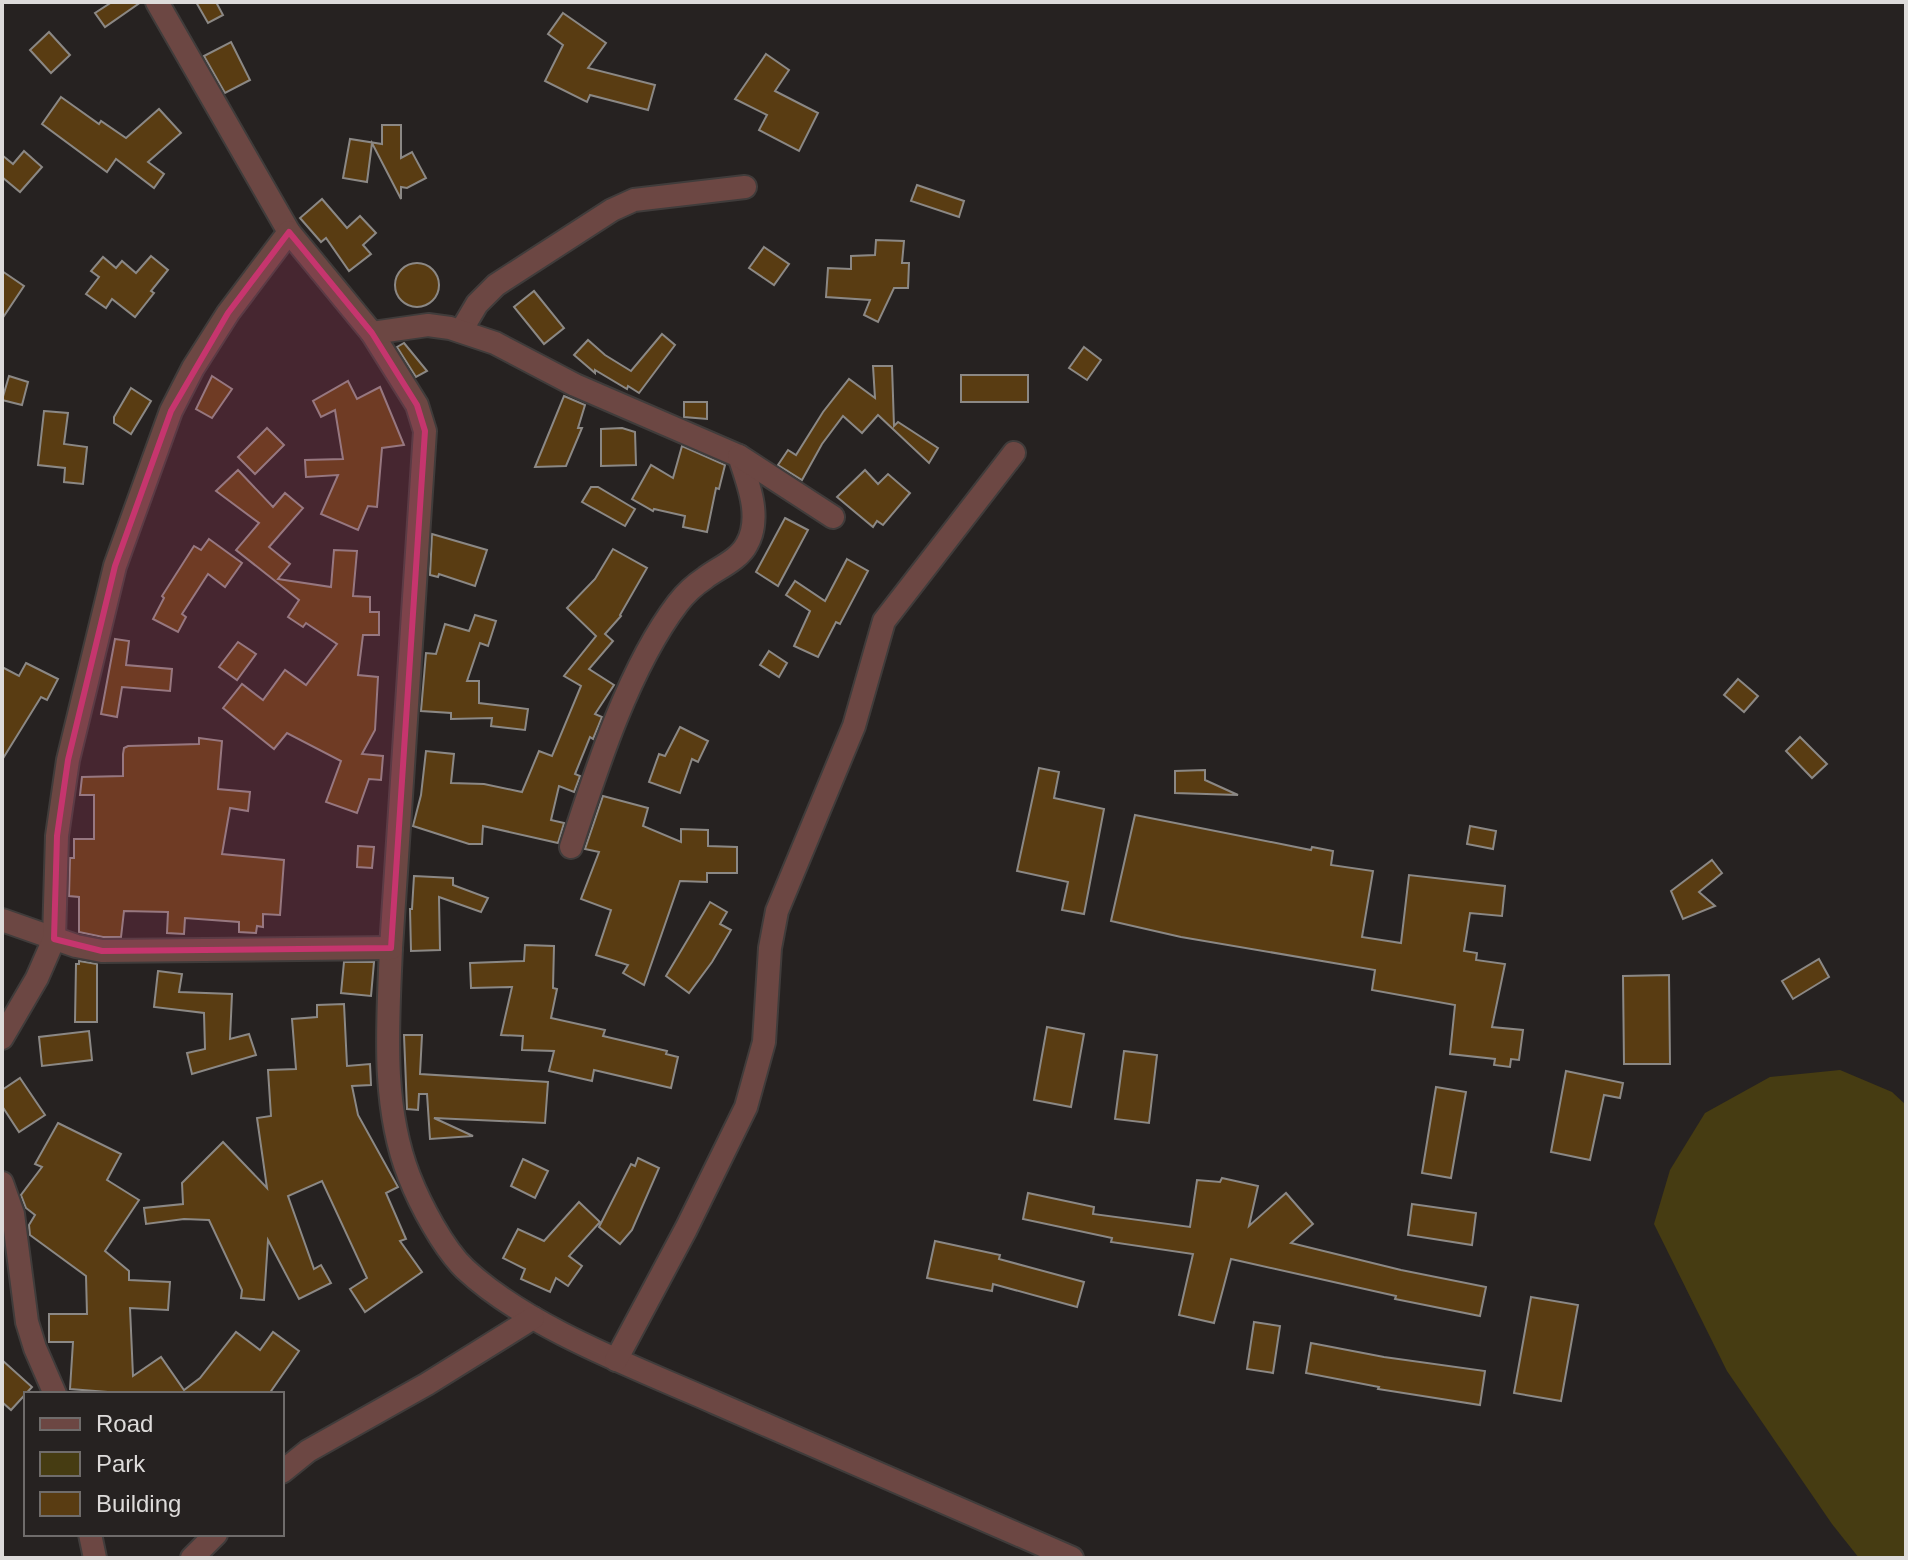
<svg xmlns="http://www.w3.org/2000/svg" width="1908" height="1560" viewBox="0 0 1908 1560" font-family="Helvetica,sans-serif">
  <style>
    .green { fill: #463c12 }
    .building { fill: #593c12; stroke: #8b8885; stroke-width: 2 }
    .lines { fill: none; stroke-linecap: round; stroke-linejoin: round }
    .street-casing { stroke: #403c3b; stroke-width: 26 }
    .street { stroke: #6c4743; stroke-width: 22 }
    .marked { fill: #c6356e; fill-opacity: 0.2; stroke: #c6356e; stroke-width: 6; stroke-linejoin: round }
  </style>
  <rect width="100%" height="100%" fill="#262221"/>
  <!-- green -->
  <polygon class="green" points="1840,1070 1892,1092 1906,1105 1906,1558 1859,1558 1832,1524 1727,1371 1654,1224 1670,1170 1705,1113 1770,1077"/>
  <!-- building -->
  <g class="building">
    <polygon points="112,2 141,2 105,27 95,13"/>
    <polygon points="196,2 216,2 223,15 208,23"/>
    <polygon points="563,13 606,43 588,68 655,85 648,110 590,95 587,102 545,81 563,45 548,34"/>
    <polygon points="49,32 70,55 51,73 30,50"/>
    <polygon points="231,42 250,80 225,93 204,56"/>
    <polygon points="766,54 789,70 775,91 818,113 799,151 759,130 767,115 735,99"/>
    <polygon points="61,97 99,124 101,121 126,138 159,109 181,133 148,162 164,174 154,188 116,159 107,172 42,124"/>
    <polygon points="382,125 401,125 401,158 412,152 426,178 407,188 401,187 401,199 372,143 367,182 343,178 350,139 382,144"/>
    <polygon points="24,151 42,167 20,192 2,177 2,155 13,164"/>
    <polygon points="917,185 964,201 959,217 911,201"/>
    <polygon points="322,199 347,228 360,216 376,233 363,245 371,254 349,271 326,238 321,242 300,218"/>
    <polygon points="876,240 904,241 902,263 909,263 908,288 894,288 878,322 864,315 870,300 826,297 828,268 851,269 851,256 875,255"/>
    <polygon points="764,247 789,264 774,285 749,268"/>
    <polygon points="151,256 168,270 151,291 154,293 135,317 112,299 106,308 86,294 99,277 91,271 103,257 116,268 122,261 136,273"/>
    <circle cx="417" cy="285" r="22"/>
    <polygon points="2,271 24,286 2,319"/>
    <polygon points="534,291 564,328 544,344 514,307"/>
    <polygon points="662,334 675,345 639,393 628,386 627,389 595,370 595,373 574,355 588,340 605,355 631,371"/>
    <polygon points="404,343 427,371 416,377 397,347"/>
    <polygon points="1084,347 1101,360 1087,380 1069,368"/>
    <polygon points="873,366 892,366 894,426 898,422 938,448 929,463 878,415 862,433 843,416 822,444 802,480 778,465 788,450 796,455 823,412 849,379 875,398"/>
    <rect x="961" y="375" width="67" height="27"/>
    <polygon points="9,376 28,382 22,405 2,400"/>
    <polygon points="212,376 232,389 212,418 196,409"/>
    <polygon points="348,381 357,399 380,387 404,445 382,448 377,507 368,506 358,530 321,514 338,475 306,477 305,460 343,459 335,410 321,417 313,401"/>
    <polygon points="131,388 151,401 131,434 114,423 114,417"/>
    <polygon points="564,396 585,405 578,428 582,428 566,466 535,467"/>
    <polygon points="684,402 707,402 707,419 684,417"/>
    <polygon points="44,411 68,413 64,444 87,447 83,484 64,482 65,468 38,465"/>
    <polygon points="267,428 284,445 255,474 238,457"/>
    <polygon points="622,428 635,432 636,465 601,466 601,429"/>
    <polygon points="682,446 725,465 719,489 716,488 707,532 683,527 685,516 654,509 653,511 632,499 651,465 673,478"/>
    <polygon points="238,470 273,507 285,493 303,508 269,547 290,564 278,579 331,587 334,550 357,551 353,596 370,597 370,612 379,612 379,635 363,635 358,675 378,677 375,730 362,754 383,756 381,780 369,779 357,813 326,802 341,761 287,733 274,749 223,708 242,684 263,700 285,670 306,685 337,644 306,623 303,627 288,617 299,600 236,550 259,523 216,491"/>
    <polygon points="865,470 878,484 888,474 910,493 883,525 877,521 873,527 837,497"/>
    <polygon points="591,487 598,487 635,509 625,526 582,502"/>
    <polygon points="785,518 808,530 778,586 756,572"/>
    <polygon points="432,534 487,550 475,586 439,574 438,577 430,575"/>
    <polygon points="209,539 242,563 225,587 208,574 182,614 186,617 178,632 153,619 164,598 162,596 194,546 201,550"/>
    <polygon points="613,549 647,568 620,615 621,616 605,634 613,641 589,669 614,685 595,714 602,717 593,739 590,737 575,774 580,776 574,792 559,786 551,820 564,823 558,843 483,826 482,844 469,844 413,826 421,795 426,751 454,754 451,783 484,784 522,792 539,751 552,756 581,686 564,676 596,636 567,608 595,579"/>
    <polygon points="847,559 868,571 840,624 836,622 818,657 794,646 810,611 786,595 795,581 825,601"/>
    <polygon points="475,615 496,621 488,646 480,643 467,681 479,681 479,703 528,709 525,730 491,726 492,718 451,719 451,713 421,711 426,653 436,654 445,624 469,631"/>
    <polygon points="115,639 129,641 126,665 172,669 170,691 122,687 117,717 101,714"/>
    <polygon points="238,642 256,654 237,680 219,667"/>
    <polygon points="769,651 787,663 779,677 760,665"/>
    <polygon points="26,663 58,679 47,700 41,697 2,760 2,667 19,676"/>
    <polygon points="1738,679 1758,696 1744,712 1724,695"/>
    <polygon points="680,727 708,741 698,762 692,759 680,793 649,782 659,754 665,756"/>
    <polygon points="1800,737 1827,764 1812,778 1786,751"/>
    <polygon points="199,738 222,741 218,789 250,792 248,811 230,808 222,854 284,860 280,915 263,914 263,927 257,926 256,933 239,932 239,922 185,918 184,934 167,933 168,912 124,911 121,937 103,937 79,932 79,897 69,896 70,858 74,858 74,839 94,839 94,795 80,795 82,777 123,776 123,754 124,748 128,746 199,744"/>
    <polygon points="1039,768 1059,772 1054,798 1104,809 1084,914 1062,910 1068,882 1017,871"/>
    <polygon points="1205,770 1205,780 1238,795 1175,793 1175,771"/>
    <polygon points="603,796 648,808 643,826 681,842 681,829 708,830 708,846 737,847 737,873 707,873 707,882 680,881 644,985 623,973 628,965 596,955 611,910 581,899 599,852 585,849"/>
    <polygon points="1135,815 1311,850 1312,847 1333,851 1331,865 1373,871 1362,937 1401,943 1409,875 1505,886 1502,916 1470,913 1464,951 1477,953 1476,960 1505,964 1492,1027 1523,1030 1519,1060 1511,1059 1510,1067 1494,1065 1495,1059 1450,1054 1455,1005 1372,990 1375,970 1181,937 1111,921"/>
    <polygon points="1470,826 1496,831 1493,849 1467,844"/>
    <polygon points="358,846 374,847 372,868 357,867"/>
    <polygon points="1712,860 1722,873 1699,892 1715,906 1683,919 1671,891"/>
    <polygon points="414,876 453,878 453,885 488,898 481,912 439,897 440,950 411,951 410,909 412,909"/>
    <polygon points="710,902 727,912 720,924 731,930 712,962 689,993 666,976"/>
    <polygon points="525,945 554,946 553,988 557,989 551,1018 605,1030 603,1036 667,1051 666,1054 678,1057 671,1088 594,1070 592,1081 549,1071 554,1051 522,1050 523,1036 501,1035 512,987 471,988 470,963 524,961"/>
    <polygon points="1819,959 1829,977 1793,999 1782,981"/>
    <polygon points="79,961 97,964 97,1022 75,1022 76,964 79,964"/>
    <polygon points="344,962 374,962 371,996 341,993"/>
    <polygon points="158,971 182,974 179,992 232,994 230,1039 249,1034 256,1055 192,1074 187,1053 205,1049 204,1013 154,1007"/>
    <polygon points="1669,975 1670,1064 1624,1064 1623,976"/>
    <polygon points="344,1004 347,1066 370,1064 371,1085 352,1086 358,1115 398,1187 386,1193 406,1239 400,1241 422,1272 365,1312 350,1289 367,1278 322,1181 288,1196 314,1269 321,1265 331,1283 299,1299 268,1240 264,1300 241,1298 242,1290 209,1220 184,1219 146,1224 144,1208 183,1204 182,1183 223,1142 267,1188 257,1118 271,1116 268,1070 296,1069 292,1019 317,1017 317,1005"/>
    <polygon points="1047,1027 1084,1034 1071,1107 1034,1100"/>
    <polygon points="89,1031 92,1060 42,1066 39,1037"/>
    <polygon points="404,1035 422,1035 420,1074 548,1082 545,1123 434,1118 473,1136 430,1139 427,1094 419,1094 418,1110 407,1109"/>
    <polygon points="1124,1051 1157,1055 1149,1123 1115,1119"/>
    <polygon points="1566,1071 1623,1083 1620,1098 1604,1095 1590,1160 1551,1152"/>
    <polygon points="20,1078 45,1115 19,1132 2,1106 2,1090"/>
    <polygon points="1436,1087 1466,1092 1451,1178 1422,1173"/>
    <polygon points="58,1123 121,1154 107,1180 139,1200 105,1251 129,1271 129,1280 170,1282 168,1310 130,1308 133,1376 161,1357 184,1390 200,1378 236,1332 260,1350 273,1332 299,1351 269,1394 133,1394 70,1389 73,1342 49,1342 49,1314 87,1314 86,1276 30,1235 29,1225 35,1215 26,1208 21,1195 42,1167 35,1164"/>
    <polygon points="638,1158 659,1168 632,1230 620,1244 599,1227 631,1164 635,1166"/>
    <polygon points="523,1159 548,1171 535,1198 511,1186"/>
    <polygon points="1222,1178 1258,1186 1249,1226 1286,1193 1313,1224 1291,1243 1401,1270 1486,1287 1480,1316 1395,1299 1396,1296 1231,1259 1214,1323 1179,1315 1193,1254 1111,1242 1112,1238 1023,1219 1028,1193 1094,1207 1093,1214 1190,1227 1197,1180 1220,1182"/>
    <polygon points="579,1202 600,1222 569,1256 582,1266 568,1286 556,1278 550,1292 521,1279 525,1269 503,1258 518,1229 544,1241"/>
    <polygon points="1412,1204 1476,1213 1472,1245 1408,1235"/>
    <polygon points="935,1241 1000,1255 999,1259 1084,1282 1077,1307 993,1284 992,1291 927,1278"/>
    <polygon points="1531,1297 1578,1305 1561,1401 1514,1393"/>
    <polygon points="1254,1322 1280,1326 1273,1373 1247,1369"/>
    <polygon points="1311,1343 1384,1357 1485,1371 1480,1405 1378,1389 1379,1387 1306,1373"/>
    <polygon points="2,1360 32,1387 11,1410 2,1402"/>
  </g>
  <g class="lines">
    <defs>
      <g id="street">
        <path d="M 157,2 L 289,232 L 372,333 L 417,405 L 425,431 L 391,948 C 388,1023 381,1104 409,1176 C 420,1204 443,1248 465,1269 C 528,1328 637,1368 716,1403 C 834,1454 953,1505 1072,1558"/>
        <polyline points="461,331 477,304 496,285 612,210 634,200 745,187"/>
        <path d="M 372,333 L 428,325 L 450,328 L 495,343 L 575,385 L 739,456 C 748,483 762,517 747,544 C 739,560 718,568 705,578 C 696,584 685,594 678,603 C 629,667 596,770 571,847"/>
        <polyline points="739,456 833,517"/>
        <polyline points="2,920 76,946 102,951 391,948"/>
        <polyline points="2,1038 37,978 54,939 57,836 68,760 115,566 171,411 193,368 228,313 289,232"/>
        <polyline points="2,1183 13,1214 27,1322 35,1348 55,1394"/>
        <polyline points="616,1360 686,1229 746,1107 764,1042 770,948 777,911 854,726 884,621 1014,453"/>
        <polyline points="282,1472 308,1451 427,1384 533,1318"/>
        <polyline points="90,1534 95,1558"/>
        <polyline points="192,1558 216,1534"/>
      </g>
    </defs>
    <!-- street casing -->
    <use href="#street" class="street-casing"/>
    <!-- street -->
    <use href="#street" class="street"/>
  </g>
  <!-- marked area -->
  <path class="marked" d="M 289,232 L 372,333 L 417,405 L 425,431 L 391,948 L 102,951 L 54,939 L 57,836 L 68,760 L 115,566 L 171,411 L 228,313 Z"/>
  <!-- border -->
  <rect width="1908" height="1560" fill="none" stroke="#dddbda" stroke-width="8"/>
  <!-- legend -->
  <rect x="24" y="1392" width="260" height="144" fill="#262221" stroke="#6f6c6b" stroke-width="2"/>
  <rect x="40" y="1418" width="40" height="12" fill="#6c4743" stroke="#6f6c6b" stroke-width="2"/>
  <text x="96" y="1432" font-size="24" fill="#dddbda">Road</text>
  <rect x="40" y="1452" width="40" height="24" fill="#463c12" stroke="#6f6c6b" stroke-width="2"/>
  <text x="96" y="1472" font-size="24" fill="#dddbda">Park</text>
  <rect x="40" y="1492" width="40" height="24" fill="#593c12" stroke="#6f6c6b" stroke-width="2"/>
  <text x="96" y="1512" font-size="24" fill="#dddbda">Building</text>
</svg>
